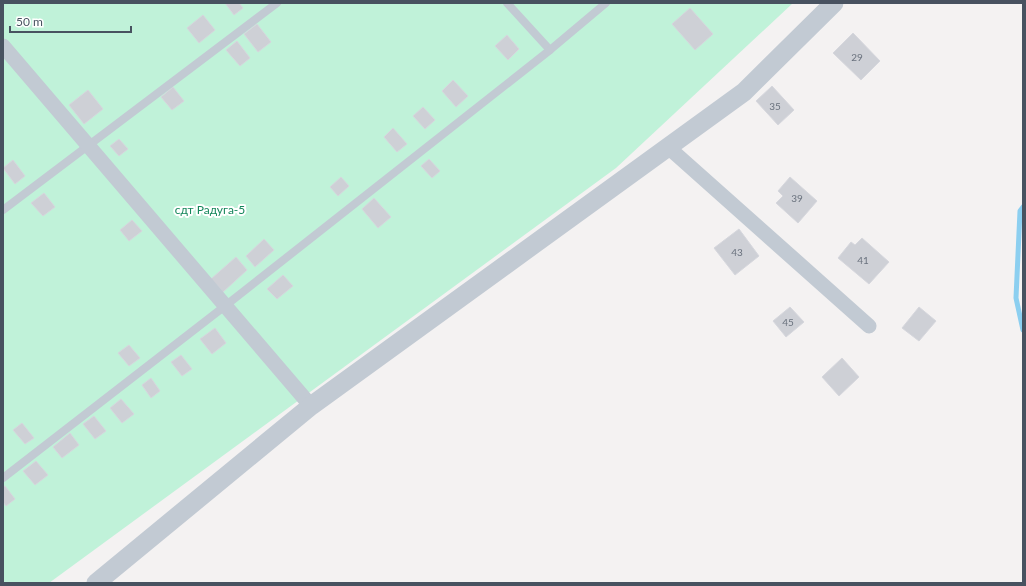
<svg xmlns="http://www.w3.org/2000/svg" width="1026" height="586" viewBox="0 0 1026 586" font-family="Lato,sans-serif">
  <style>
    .green { fill: #c0f2d9 }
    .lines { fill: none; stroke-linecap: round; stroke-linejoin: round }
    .stream { stroke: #8ccff0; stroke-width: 5 }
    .building { fill: #ced0d6; stroke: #d6d7dd }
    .service { stroke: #c2cad3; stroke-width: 8 }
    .minor { stroke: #c2cad3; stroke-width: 15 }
    .tertiary { stroke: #c2cad3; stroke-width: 19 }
    .labels { text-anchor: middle; stroke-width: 4; stroke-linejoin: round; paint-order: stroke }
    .number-label { font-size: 10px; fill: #6a727e }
    .park-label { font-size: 12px; fill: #14865a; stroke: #fff }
  </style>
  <rect width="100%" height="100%" fill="#f4f2f2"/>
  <!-- green -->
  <polygon class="green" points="3,3 793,3 616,168 49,583 3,583"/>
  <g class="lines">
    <!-- stream -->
    <polyline class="stream" points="1023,207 1020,211 1016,298 1023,330"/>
  </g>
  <!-- building -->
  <g class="building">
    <polygon points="225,3 239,3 243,8 234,15"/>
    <polygon points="690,8 713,34 695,50 672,24"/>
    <polygon points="203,15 215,30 199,43 187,28"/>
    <polygon points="257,24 271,42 258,52 244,34"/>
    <polygon points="853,33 880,61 861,80 833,53"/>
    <polygon points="507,35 519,49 508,60 495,46"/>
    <polygon points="237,41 250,58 240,66 226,50"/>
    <polygon points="453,80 468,96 456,107 442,91"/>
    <polygon points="772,86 794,110 778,125 756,101"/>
    <polygon points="173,87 184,101 172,110 161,97"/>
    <polygon points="88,90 103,109 84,124 69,105"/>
    <polygon points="423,107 435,120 425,129 413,116"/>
    <polygon points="393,128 407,144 397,152 384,137"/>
    <polygon points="119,139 128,149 119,156 110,146"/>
    <polygon points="429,159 440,171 432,178 421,166"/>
    <polygon points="13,160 25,176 15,184 3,168"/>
    <polygon points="341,177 349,186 338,196 330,187"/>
    <polygon points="790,177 817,201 798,223 776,203 783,196 778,191"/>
    <polygon points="44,193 55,207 43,216 31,203"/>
    <polygon points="374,198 391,217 378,228 362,209"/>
    <polygon points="132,220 142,231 129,241 120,230"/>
    <polygon points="739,229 759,256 735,275 714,248"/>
    <polygon points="862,238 889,262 869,284 838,258 851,242 855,245"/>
    <polygon points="264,239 274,250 255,267 246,256"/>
    <polygon points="236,257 247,270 223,292 211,279"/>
    <polygon points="283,275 293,286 277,299 267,289"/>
    <polygon points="790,307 804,322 786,337 773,321"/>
    <polygon points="919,307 936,321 919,341 902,328"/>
    <polygon points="215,328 226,343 212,354 200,339"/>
    <polygon points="129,345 140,358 129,366 118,353"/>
    <polygon points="181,355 192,369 182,376 171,362"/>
    <polygon points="842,358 859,377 839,396 822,377"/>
    <polygon points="151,378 160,391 151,398 142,385"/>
    <polygon points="121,399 134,414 122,423 110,408"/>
    <polygon points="94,416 106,431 95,439 83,424"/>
    <polygon points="22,423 34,438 25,444 13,430"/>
    <polygon points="70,433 79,445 62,458 53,447"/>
    <polygon points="36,461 48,475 35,485 23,471"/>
    <polygon points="5,486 15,499 6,506 3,502 3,487"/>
  </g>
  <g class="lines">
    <!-- service -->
    <g class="service">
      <polyline points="507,3 550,50"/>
      <polyline points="3,210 277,3"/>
      <polyline points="3,478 225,306 550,50 606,3"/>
    </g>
    <!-- minor -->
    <g class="minor">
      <polyline points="3,46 311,406"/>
      <polyline points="668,147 869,326"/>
    </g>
    <!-- tertiary -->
    <polyline class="tertiary" points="96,583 311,406 744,92 834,3"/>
  </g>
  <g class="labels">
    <!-- number labels -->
    <g class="number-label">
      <text x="857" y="61">29</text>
      <text x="775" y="110">35</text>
      <text x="797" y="202">39</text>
      <text x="737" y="256">43</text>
      <text x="863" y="264">41</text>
      <text x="788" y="326">45</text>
    </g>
    <!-- park labels -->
    <g class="park-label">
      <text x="210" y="214">сдт Радуга-5</text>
    </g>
  </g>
  <!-- border -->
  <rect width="1026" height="586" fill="none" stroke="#485260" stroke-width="8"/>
  <!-- scale -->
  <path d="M10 26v6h121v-6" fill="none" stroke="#485260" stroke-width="2"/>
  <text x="16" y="26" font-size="12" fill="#485260" stroke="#ffffff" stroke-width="3" paint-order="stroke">50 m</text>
</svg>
